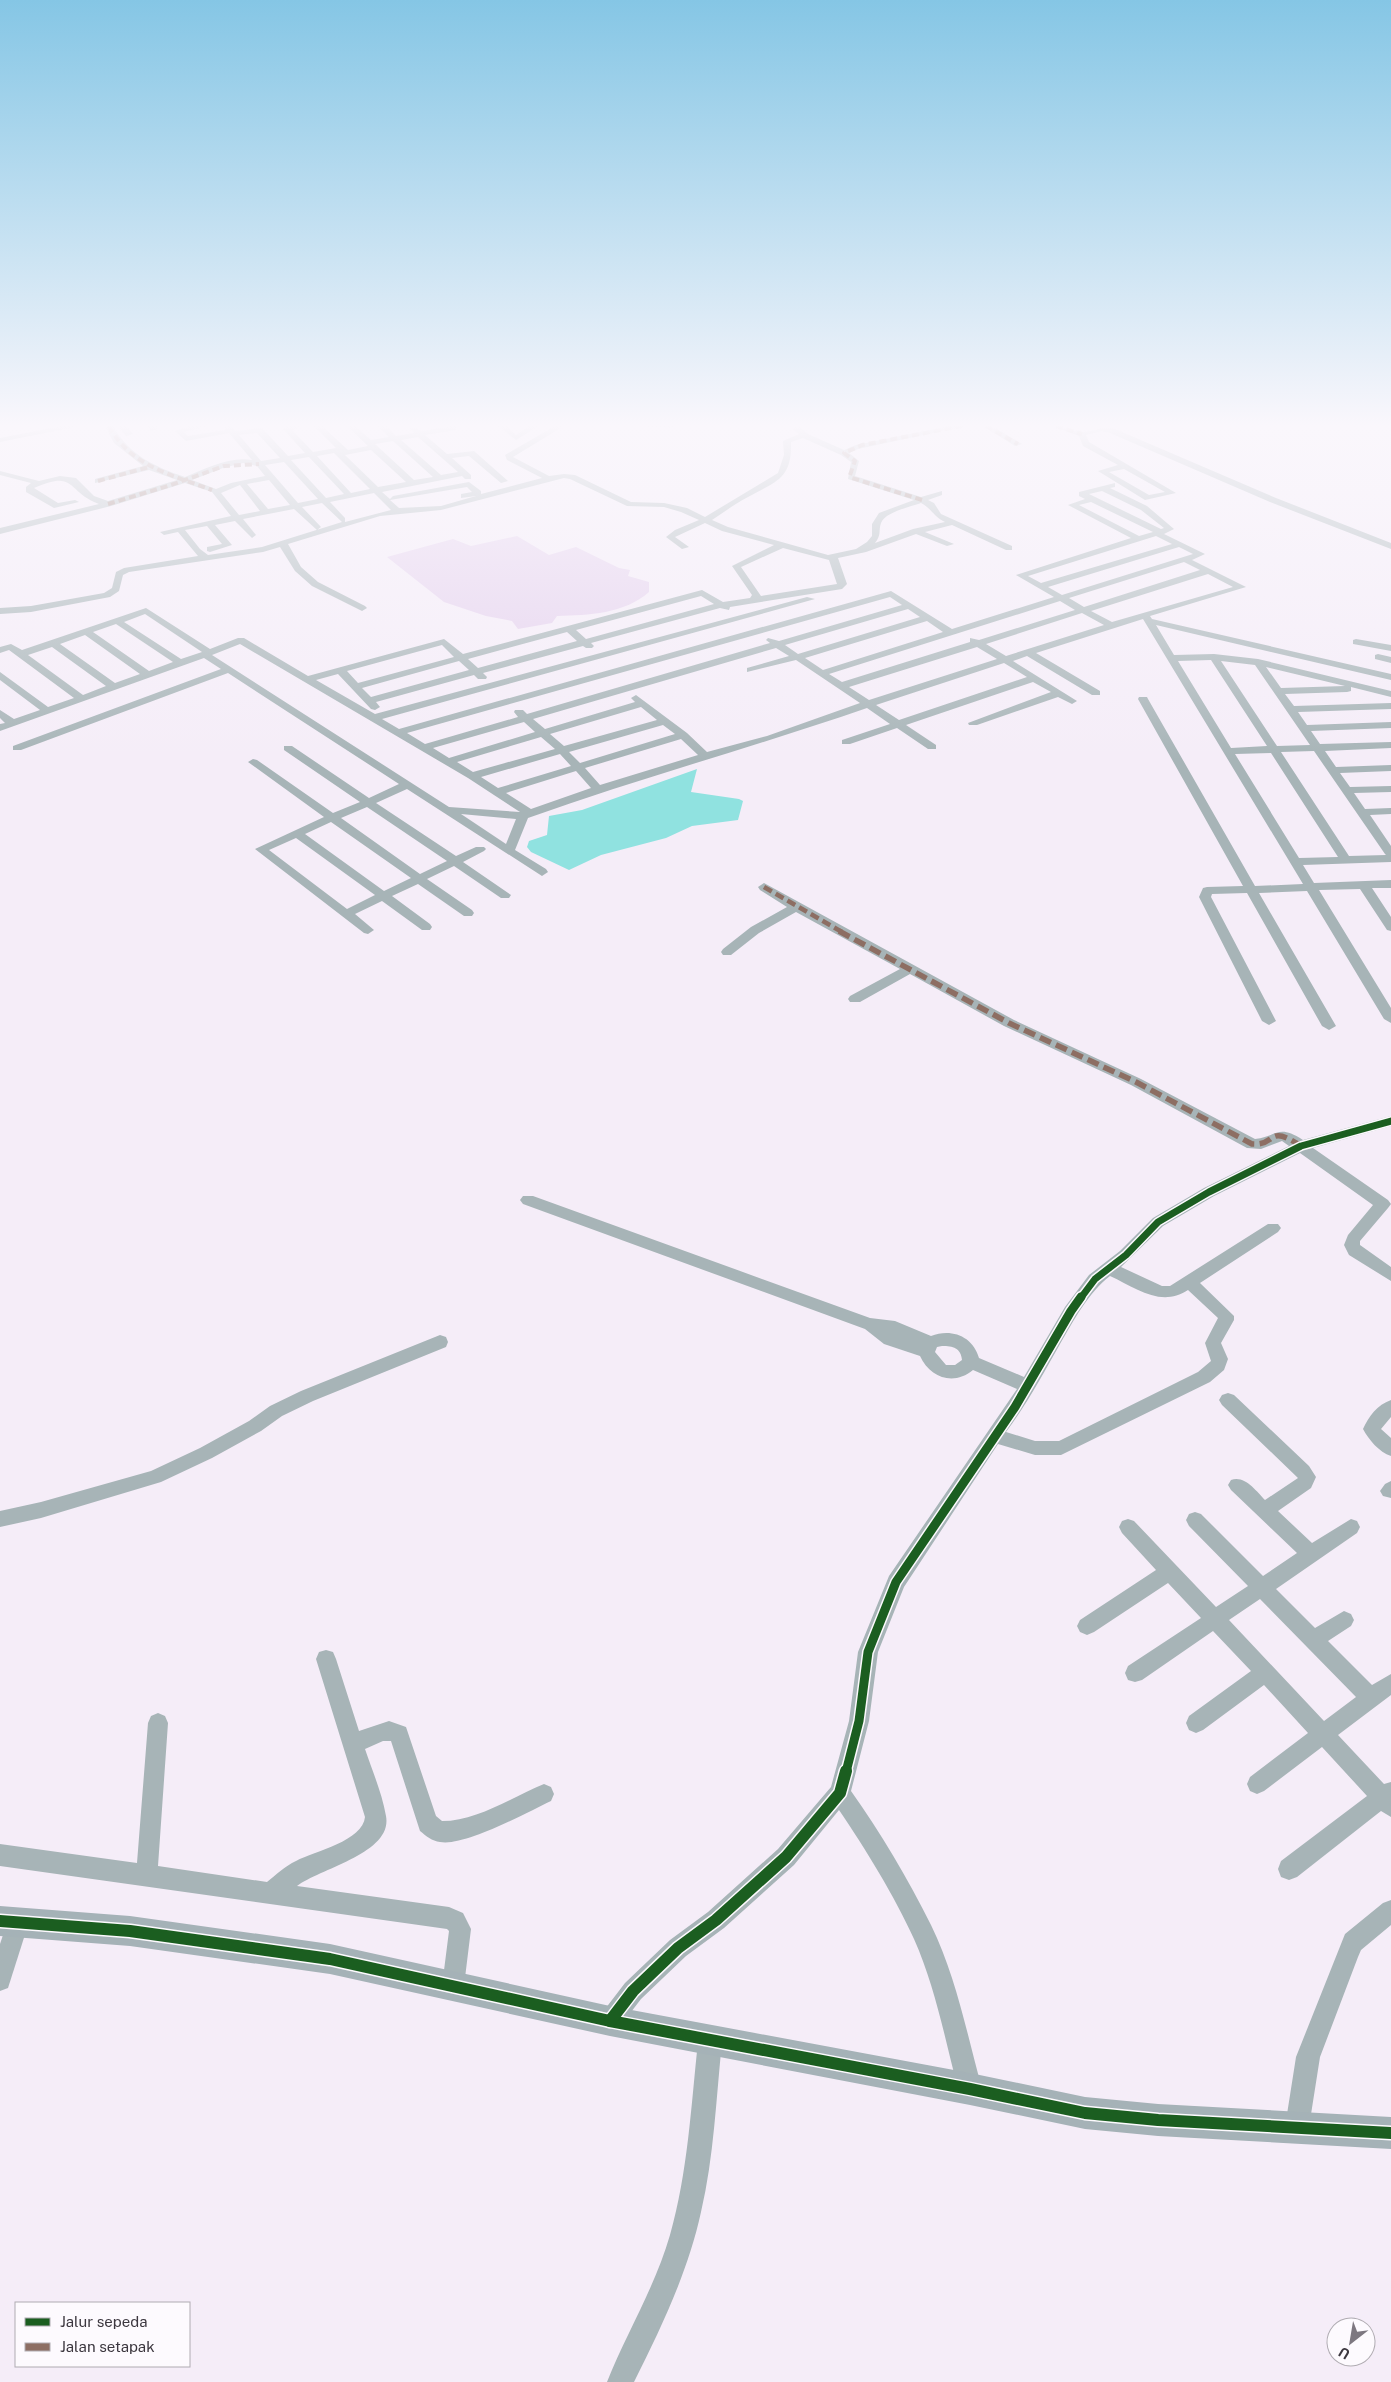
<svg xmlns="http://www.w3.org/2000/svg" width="1391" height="2382" viewBox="0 0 1391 2382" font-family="'Public Sans',sans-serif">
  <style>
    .green { fill: #e4d0ed }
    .water { fill: #90e2e0 }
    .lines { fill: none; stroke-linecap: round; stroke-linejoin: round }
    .street { fill: #a7b4b7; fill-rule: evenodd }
    .secondary { fill: #a5b2b7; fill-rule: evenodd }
    .quiet-far2 { stroke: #8d6e63; stroke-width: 4; stroke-dasharray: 7 4; stroke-linecap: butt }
    .quiet-far1 { stroke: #8d6e63; stroke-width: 4.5; stroke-dasharray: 9 4.5; stroke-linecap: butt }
    .quiet { stroke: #8d6e63; stroke-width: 5.5; stroke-dasharray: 12 5.5; stroke-linecap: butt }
    .cycleway-far2-casing { stroke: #fdfafe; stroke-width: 10 }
    .cycleway-far1-casing { stroke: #fdfafe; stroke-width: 12 }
    .cycleway-casing { stroke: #fdfafe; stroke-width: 15 }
    .cycleway-far2 { stroke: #1b5e20; stroke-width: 7 }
    .cycleway-far1 { stroke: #1b5e20; stroke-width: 9 }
    .cycleway { stroke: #1b5e20; stroke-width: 12 }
  </style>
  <rect width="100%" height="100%" fill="#f5edf8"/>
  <!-- green -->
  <path class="green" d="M 517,536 L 549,555 L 576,547 L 619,568 L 630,570 L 628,576 L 649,582 L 649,592 C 624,614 589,615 557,616 L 552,623 L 518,629 L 512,621 L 486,616 L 444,602 L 387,557 L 453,539 L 471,546 Z"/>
  <!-- water -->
  <polygon class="water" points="697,769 691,792 739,799 743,801 738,820 692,826 666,838 601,855 569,870 531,852 527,847 529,841 547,835 549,816 582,810"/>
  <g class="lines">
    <!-- street -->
    <g class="street">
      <polygon points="62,426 75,427 0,442 0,438"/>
      <path d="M 105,426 L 113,426 C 129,455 155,467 185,477 C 205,469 230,456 252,460 L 229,433 L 186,441 L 175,431 L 191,426 L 207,426 L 184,432 L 188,436 L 225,430 L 225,426 L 231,426 L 235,431 L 262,428 L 288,456 L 305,453 L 283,429 L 288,426 L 302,426 L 292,430 L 313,452 L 336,448 L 314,426 L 322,426 L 348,450 L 368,446 L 347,426 L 355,426 L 371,440 L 389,437 L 378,426 L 386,426 L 396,436 L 414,433 L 410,429 L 414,427 L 421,431 L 456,426 L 456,430 L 425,435 L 447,454 L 474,451 L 508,481 L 501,483 L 469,456 L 452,458 L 471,475 L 471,479 L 465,479 L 462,476 L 382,492 L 390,499 L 393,496 L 469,482 L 481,491 L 481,494 L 542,478 L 507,460 L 505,455 L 555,426 L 564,426 L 513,457 L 549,476 L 564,474 L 575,475 L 631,502 L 664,503 L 687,508 L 705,517 L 778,473 L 784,455 L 783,441 L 799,434 L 793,429 L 794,427 L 800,427 L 808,434 L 844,450 L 856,445 L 949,426 L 965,426 L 858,449 L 849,453 L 859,461 L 855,476 L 921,497 L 942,491 L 942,495 L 928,500 L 934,503 L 941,514 L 1012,546 L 1012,550 L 1006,550 L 952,525 L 925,532 L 954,544 L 947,546 L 916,534 L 866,552 L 838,558 L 847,584 L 842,589 L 730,607 L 729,610 L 720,608 L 591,643 L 594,646 L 592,648 L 586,648 L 583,646 L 483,673 L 487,677 L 486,679 L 478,679 L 474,675 L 376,702 L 380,707 L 375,710 L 371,709 L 338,674 L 316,680 L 375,714 L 807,597 L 815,599 L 382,719 L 399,729 L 891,591 L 952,629 L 1054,597 L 1016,575 L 1131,538 L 1068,505 L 1085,499 L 1079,496 L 1079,492 L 1115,483 L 1115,487 L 1110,488 L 1147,506 L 1174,529 L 1164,534 L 1205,554 L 1192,560 L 1246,587 L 1150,616 L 1152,619 L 1391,674 L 1391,680 L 1156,625 L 1174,655 L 1214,654 L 1258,659 L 1391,691 L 1391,697 L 1351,687 L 1351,691 L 1347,692 L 1285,694 L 1294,706 L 1391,703 L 1391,709 L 1298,712 L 1307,725 L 1391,722 L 1391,728 L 1311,731 L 1320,744 L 1391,742 L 1391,748 L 1325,751 L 1336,767 L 1391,765 L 1391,771 L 1340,773 L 1350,787 L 1391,786 L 1391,792 L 1354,793 L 1365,809 L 1391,808 L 1391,814 L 1370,815 L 1391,846 L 1391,862 L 1303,865 L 1314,883 L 1391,880 L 1391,888 L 1372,888 L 1391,917 L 1391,931 L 1387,930 L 1360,889 L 1319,890 L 1391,1008 L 1391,1023 L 1384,1019 L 1307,891 L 1259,893 L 1336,1026 L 1329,1030 L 1322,1026 L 1247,893 L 1212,894 L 1211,897 L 1276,1021 L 1269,1025 L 1262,1021 L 1199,897 L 1203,888 L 1207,887 L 1243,886 L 1138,699 L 1139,697 L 1147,697 L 1148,699 L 1255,886 L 1303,884 L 1143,619 L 1036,653 L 1100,691 L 1100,695 L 1092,695 L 1027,656 L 1013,661 L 1077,701 L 1072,704 L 1058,697 L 977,725 L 969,725 L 968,723 L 1051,692 L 1033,682 L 906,725 L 936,745 L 936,749 L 928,749 L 897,728 L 850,744 L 842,744 L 842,740 L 890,724 L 867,708 C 754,747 640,778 528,818 L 515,850 L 546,869 L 548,872 L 542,876 L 407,789 L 376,803 L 456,856 L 476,847 L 484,847 L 486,849 L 484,851 L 463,862 L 511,895 L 509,898 L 501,898 L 454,866 L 427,879 L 472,910 L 474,913 L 472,916 L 464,916 L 418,884 L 392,896 L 430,924 L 432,927 L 430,930 L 422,930 L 382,901 L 355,914 L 374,930 L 368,934 L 364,933 L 255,849 L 324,817 L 248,762 L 253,759 L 257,760 L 333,813 L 360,802 L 284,750 L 284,746 L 292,746 L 369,798 L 399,784 L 228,673 L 21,750 L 13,750 L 13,746 L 221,669 L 204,658 L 0,731 L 0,724 L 5,723 L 0,718 L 0,710 L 14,719 L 40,710 L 0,680 L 0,672 L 48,707 L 74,698 L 9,650 L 0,653 L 0,647 L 11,644 L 22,650 L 146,608 L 210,649 L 238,638 L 244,638 L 308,676 L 444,639 L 463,654 L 702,590 L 723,602 L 750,598 L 752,595 L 732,566 L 774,545 L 722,531 L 705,523 L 675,537 L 689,547 L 682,549 L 666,537 L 675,530 L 699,520 L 681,512 L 664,507 L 627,506 L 570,479 L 564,478 L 441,510 L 380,516 L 288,544 L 301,567 L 318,582 L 365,606 L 367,608 L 362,611 L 312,586 L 295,571 L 280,547 L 263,552 L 129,572 L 123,575 L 119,591 L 110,597 L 31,612 L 0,614 L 0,608 L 31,606 L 104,593 L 112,588 L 116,572 L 124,568 L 198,556 L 178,532 L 164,535 L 160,532 L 231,516 L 212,492 L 185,483 L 111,506 L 0,534 L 0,528 L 99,504 C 66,492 77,469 34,488 L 58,503 L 75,500 L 79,502 L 54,508 L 26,492 L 26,487 L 31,483 L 0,475 L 0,471 L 39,481 L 60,476 L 76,478 L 94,496 L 108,501 L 177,480 L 149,470 L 95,483 L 95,479 L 143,466 L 114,443 ZM 257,433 L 280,458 L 261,461 L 239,435 ZM 418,437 L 458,472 L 441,475 L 401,440 ZM 803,438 L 841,455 L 851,462 L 848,479 L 914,500 L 879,513 L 872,524 L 872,536 L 867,542 L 856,549 L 828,555 L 728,527 L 712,520 C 724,512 735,504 748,497 C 776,481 792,480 791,442 ZM 393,441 L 433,477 L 414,480 L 375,444 ZM 371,450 L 406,482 L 378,487 L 345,455 ZM 334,453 L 370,489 L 351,493 L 317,456 ZM 309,457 L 344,494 L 326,498 L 291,460 ZM 284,462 L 318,499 L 298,503 L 265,465 ZM 243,463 L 257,466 L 265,476 L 231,483 L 216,489 L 192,480 L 223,468 ZM 269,480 L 290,505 L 268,509 L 247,484 ZM 240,485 L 260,511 L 239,515 L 221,493 ZM 467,487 L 472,492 L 461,494 L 461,498 L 476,496 L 441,506 L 399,508 L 390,500 ZM 1102,491 L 1141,510 L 1164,528 L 1161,529 L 1089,494 ZM 374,493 L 391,510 L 345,522 L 345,518 L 330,502 ZM 1091,502 L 1153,532 L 1139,536 L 1079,505 ZM 322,503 L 342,522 L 262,547 L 208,555 L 200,549 L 185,530 L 207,526 L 222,544 L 207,547 L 207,551 L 210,552 L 232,545 L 215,525 L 235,521 L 252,538 L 256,535 L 243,519 L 294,509 L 317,530 L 321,527 L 302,507 ZM 921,503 C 931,508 934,517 945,522 L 913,529 L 875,543 C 882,534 878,532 881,523 C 885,512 910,507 921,503 ZM 1156,536 L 1172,544 L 1041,583 L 1028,576 ZM 1179,547 L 1193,554 L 1062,595 L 1048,587 ZM 783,548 L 829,560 L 837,584 L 761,596 L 741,567 ZM 1184,562 L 1200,570 L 1084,607 L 1069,598 ZM 1208,574 L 1233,587 L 1112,622 L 1091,611 ZM 701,596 L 714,604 L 586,639 L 576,630 ZM 890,597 L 902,605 L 779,641 L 768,638 L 766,640 L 770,643 L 527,714 L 523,710 L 515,710 L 514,712 L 518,717 L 425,744 L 407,733 ZM 1060,601 L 1075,610 L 979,640 L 970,638 L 970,642 L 842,682 L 829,674 ZM 908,609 L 920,617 L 798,654 L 785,645 ZM 1082,613 L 1104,625 L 1006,656 L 986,644 ZM 145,614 L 202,652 L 181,659 L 124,622 ZM 927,621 L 943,632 L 823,670 L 805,658 ZM 116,624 L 173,662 L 149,671 L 93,632 ZM 567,632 L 577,641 L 478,668 L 468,659 ZM 85,635 L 140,674 L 115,683 L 60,644 ZM 240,644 L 468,778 L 520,812 L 449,807 L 212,655 ZM 442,645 L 454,657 L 358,683 L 347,671 ZM 52,647 L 106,686 L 83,695 L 28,655 ZM 977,647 L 997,659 L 869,700 L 849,687 ZM 776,648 L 789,656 L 747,668 L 747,672 L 796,660 L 860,703 L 767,736 L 707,752 L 687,733 L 636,695 L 631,698 L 635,702 L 545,729 L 533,719 ZM 1211,660 L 1267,746 L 1231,748 L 1178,661 ZM 459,661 L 469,670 L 371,697 L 362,688 ZM 1221,661 L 1255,665 L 1310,745 L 1277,746 ZM 1004,663 L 1027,677 L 899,720 L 876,705 ZM 1266,667 L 1345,686 L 1281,688 ZM 641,707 L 657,720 L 564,746 L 550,734 ZM 524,722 L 535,732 L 449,758 L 433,748 ZM 663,725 L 675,734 L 580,763 L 569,752 ZM 541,737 L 555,749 L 473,772 L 457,762 ZM 681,739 L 698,755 L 600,785 L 585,768 ZM 1314,751 L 1385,854 L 1386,855 L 1349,856 L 1281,752 ZM 1271,753 L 1338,857 L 1299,858 L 1235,754 ZM 560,754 L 571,766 L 498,788 L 481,777 ZM 576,771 L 591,788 L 531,809 L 506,793 ZM 367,807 L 447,861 L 420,874 L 341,818 ZM 461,814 L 516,819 L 506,844 ZM 331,822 L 411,878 L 384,891 L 305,834 ZM 296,838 L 375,895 L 347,909 L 269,850 Z"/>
      <polygon points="118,426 126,426 133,434 126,436"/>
      <polygon points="148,426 156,426 158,429 151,431"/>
      <polygon points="498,426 506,426 516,435 529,426 538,426 516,440"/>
      <polygon points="643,426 674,426 671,428"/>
      <polygon points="983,426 992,426 1022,444 1015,446"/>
      <path d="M 1053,426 C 1064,426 1071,431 1080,432 C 1093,432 1100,426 1115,429 L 1276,498 L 1391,543 L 1391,549 L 1270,502 L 1110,433 L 1102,431 L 1086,435 L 1089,442 L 1176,493 L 1145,500 L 1098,471 L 1118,465 L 1083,446 L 1079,436 ZM 1124,469 L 1165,492 L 1149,495 L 1109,472 Z"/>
      <polygon points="1356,639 1391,645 1391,651 1353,644 1353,640"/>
      <polygon points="1378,654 1391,657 1391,663 1375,659 1375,655"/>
      <path d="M 764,883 L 1014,1020 L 1141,1079 L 1255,1139 C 1278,1136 1278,1124 1303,1140 L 1391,1116 L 1391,1126 L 1313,1148 L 1388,1200 L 1391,1204 L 1388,1208 L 1360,1241 L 1360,1245 L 1391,1267 L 1391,1281 L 1349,1255 L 1344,1245 L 1348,1235 L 1373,1205 L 1300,1153 L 1214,1196 L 1163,1226 L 1121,1267 L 1162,1286 L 1170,1286 L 1268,1224 L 1278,1224 L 1281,1228 L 1278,1232 L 1200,1283 L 1234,1316 L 1234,1320 L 1221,1343 L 1228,1359 L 1224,1370 L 1210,1382 L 1061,1455 L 1035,1455 L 998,1444 L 904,1587 L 878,1652 L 869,1721 L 851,1791 C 881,1833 908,1879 931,1925 C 956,1976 967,2034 982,2089 L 978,2097 L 970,2101 L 962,2097 L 958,2089 C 945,2039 935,1986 914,1939 C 895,1897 865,1848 839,1810 L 794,1865 L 724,1928 L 686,1956 L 641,1999 L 618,2029 L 610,2033 L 602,2029 L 598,2021 L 602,2013 L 625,1983 L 670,1940 L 708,1912 L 778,1849 L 831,1787 L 849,1721 L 858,1652 L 889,1576 L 1017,1389 L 973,1370 C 954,1386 930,1378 920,1356 L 884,1344 L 865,1329 L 523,1204 L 520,1200 L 523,1196 L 533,1196 L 870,1318 L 895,1321 L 931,1336 C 951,1328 973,1336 979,1358 L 1024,1377 L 1065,1307 L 1089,1275 L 1120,1251 L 1153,1218 L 1204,1188 L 1289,1146 L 1282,1141 L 1261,1149 L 1247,1148 L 1131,1085 L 1004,1026 L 910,974 L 860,1002 L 850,1002 L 848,999 L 850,996 L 900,969 L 796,912 L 759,933 L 731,955 L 723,955 L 721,952 L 723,949 L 751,927 L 787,907 L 760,890 L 758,887 ZM 1110,1276 C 1136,1288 1161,1308 1188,1290 L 1218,1318 L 1205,1343 L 1211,1361 L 1198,1372 L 1059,1441 L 1035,1441 L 1006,1432 C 1027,1404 1043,1374 1060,1344 C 1074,1320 1088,1293 1110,1276 ZM 942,1346 C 953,1346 961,1348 962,1360 L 955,1365 L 946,1365 L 935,1352 L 937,1347 Z"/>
      <polygon points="440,1335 446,1337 448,1342 446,1347 313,1401 282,1416 261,1431 212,1458 161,1482 41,1518 0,1527 0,1511 41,1502 151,1471 200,1448 249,1421 270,1406 301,1391"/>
      <path d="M 1228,1393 L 1234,1395 L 1309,1466 L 1316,1477 L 1311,1488 L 1278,1511 L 1312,1543 L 1351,1519 L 1357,1521 L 1360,1527 L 1357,1533 L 1276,1589 L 1315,1628 L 1344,1611 L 1351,1614 L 1354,1620 L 1351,1626 L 1328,1641 L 1372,1685 L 1391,1674 L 1391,1695 L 1338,1735 L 1384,1784 L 1391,1782 L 1391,1817 L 1381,1811 L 1297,1877 L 1289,1880 L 1281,1877 L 1278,1869 L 1281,1861 L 1367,1796 L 1322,1747 L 1264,1791 L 1257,1794 L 1250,1791 L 1247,1784 L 1250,1777 L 1308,1733 L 1264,1685 L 1203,1730 L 1196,1733 L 1189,1730 L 1186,1723 L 1189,1716 L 1251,1671 L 1213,1631 L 1142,1680 L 1135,1682 L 1128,1680 L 1125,1673 L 1128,1666 L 1201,1618 L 1168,1583 L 1094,1632 L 1087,1635 L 1080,1632 L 1077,1626 L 1080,1620 L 1156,1570 L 1122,1533 L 1119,1527 L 1122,1521 L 1128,1519 L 1134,1521 L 1216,1607 L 1248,1586 L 1189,1526 L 1186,1520 L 1189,1514 L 1195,1512 L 1201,1514 L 1263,1576 L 1297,1553 L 1231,1490 L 1228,1485 L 1231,1480 C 1245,1475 1256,1491 1265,1500 L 1298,1478 L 1222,1405 L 1219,1400 L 1222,1395 ZM 1260,1599 L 1356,1697 L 1324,1721 L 1229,1620 Z"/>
      <path d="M 1391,1400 L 1391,1417 L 1381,1429 L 1391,1438 L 1391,1456 C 1379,1452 1369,1440 1363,1429 C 1369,1416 1377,1405 1391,1400 Z"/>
      <polygon points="1391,1481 1391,1498 1383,1496 1380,1491 1385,1484"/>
      <path d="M 326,1650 L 333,1652 L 336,1659 L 359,1731 L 389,1721 L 406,1727 L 436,1816 L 442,1821 C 477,1821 512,1797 544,1784 L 551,1787 L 554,1794 L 551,1801 C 528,1812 464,1847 440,1842 C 432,1841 426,1836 420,1831 L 391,1741 L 383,1741 L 365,1749 C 372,1770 382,1793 386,1816 C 393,1853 321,1868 297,1886 L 449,1907 L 463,1913 L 471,1929 L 464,1986 L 461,1994 L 453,1997 L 445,1994 L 442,1986 L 449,1931 L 447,1929 L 0,1866 L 0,1844 L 137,1863 L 148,1723 L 151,1716 L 158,1713 L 165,1716 L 168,1723 L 158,1866 L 267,1882 C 276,1875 285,1866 296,1861 C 315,1851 363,1841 365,1817 L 316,1659 L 319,1652 Z"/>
      <polygon points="1391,1900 1391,1925 1361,1950 1358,1957 1320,2057 1309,2127 1306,2136 1297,2139 1288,2136 1285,2127 1296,2057 1345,1934 1383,1903"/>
      <polygon points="18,1911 26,1914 29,1922 8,1988 0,1991 0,1944 10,1914"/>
      <path d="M 710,2030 L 718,2034 L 722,2042 C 716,2099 714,2157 701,2212 C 688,2272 661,2328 634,2382 L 607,2382 C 627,2332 655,2287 670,2235 C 688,2172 691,2106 698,2042 L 702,2034 Z"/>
    </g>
    <!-- secondary -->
    <polygon class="secondary" points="0,1906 130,1916 330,1944 610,2006 970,2073 1085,2097 1158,2104 1391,2117 1391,2149 1158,2136 1085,2129 970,2105 610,2036 330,1974 130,1946 0,1936"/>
    <!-- quiet-far2 -->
    <g class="quiet-far2">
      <path d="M 109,426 C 130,466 172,475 212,490"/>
      <polyline points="986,426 1018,444"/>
      <polyline points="1056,426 1082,434"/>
      <polyline points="98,481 149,467"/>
      <polyline points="922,500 852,478 850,475 855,461 844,453 862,445 962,426"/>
      <polyline points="108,504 171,485 224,466 259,464"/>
    </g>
    <!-- quiet-far1 -->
    <polyline class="quiet-far1" points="764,887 842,932"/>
    <!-- quiet -->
    <path class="quiet" d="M 839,931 L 1009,1023 L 1136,1082 L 1252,1144 C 1278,1146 1266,1123 1301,1146"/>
    <defs>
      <polyline id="cycleway-far2" points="1080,1299 1095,1279 1126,1255 1158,1222 1209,1192 1301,1146 1391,1121"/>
      <polyline id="cycleway-far1" points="846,1772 859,1721 868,1652 896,1582 1015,1407 1071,1311 1081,1297"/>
      <g id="cycleway">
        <polyline points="0,1921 130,1931 330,1959 610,2021 970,2089 1085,2113 1158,2120 1391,2133"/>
        <polyline points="610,2021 633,1991 678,1948 716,1920 786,1857 840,1793 846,1771"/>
      </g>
    </defs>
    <!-- cycleway-far2 casing -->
    <use href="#cycleway-far2" class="cycleway-far2-casing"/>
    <!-- cycleway-far1 casing -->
    <use href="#cycleway-far1" class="cycleway-far1-casing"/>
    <!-- cycleway casing -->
    <use href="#cycleway" class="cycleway-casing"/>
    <!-- cycleway-far2 -->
    <use href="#cycleway-far2" class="cycleway-far2"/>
    <!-- cycleway-far1 -->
    <use href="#cycleway-far1" class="cycleway-far1"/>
    <!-- cycleway -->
    <use href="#cycleway" class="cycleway"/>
  </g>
  <!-- sky -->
  <linearGradient id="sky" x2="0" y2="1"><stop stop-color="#85c6e5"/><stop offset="0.56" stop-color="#faf7fc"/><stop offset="1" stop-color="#faf7fc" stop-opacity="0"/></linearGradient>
  <rect width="1391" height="760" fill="url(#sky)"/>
  <!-- legend -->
  <rect x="15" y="2302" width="175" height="65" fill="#fdfafe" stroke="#b0acb2"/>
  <rect x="25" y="2318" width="25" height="8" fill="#1b5e20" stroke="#b0acb2"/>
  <text x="60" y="2327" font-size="15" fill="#3c373f">Jalur sepeda</text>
  <rect x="25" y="2343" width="25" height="8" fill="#8d6e63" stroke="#b0acb2"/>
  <text x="60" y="2352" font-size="15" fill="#3c373f">Jalan setapak</text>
  <!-- north arrow -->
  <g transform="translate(1351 2342) rotate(211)"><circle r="24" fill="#fdfafe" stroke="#b0acb2"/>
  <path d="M0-4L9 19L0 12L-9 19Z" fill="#7d7780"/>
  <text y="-8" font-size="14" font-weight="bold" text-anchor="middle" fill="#3c373f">U</text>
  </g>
</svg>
